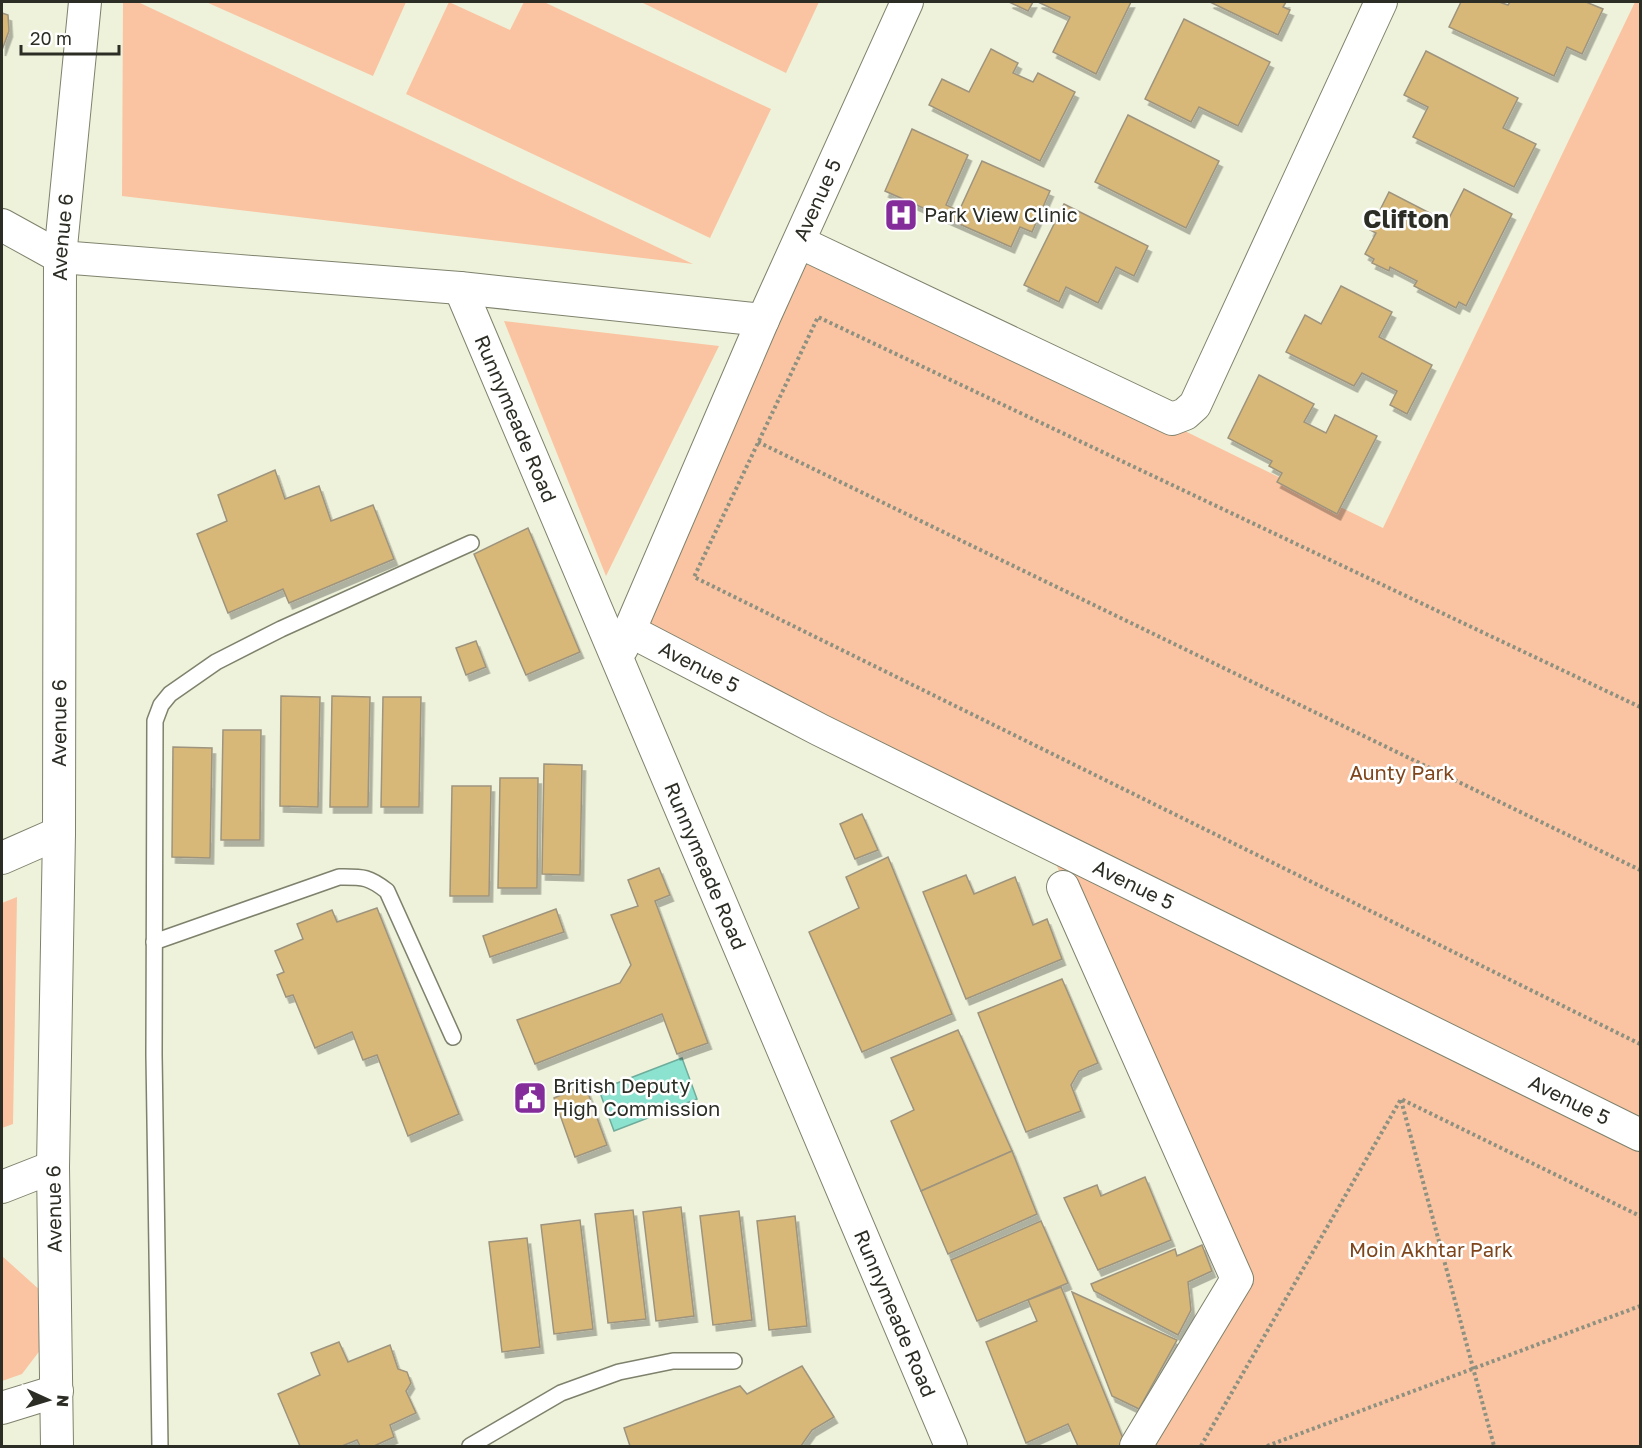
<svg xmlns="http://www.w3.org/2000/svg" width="1642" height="1448" viewBox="0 0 1642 1448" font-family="'Golos Text',sans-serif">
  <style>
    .green { fill: #fac4a2 }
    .water { fill: #8ae2cf; stroke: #6eac9c; stroke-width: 1.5 }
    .building { fill: #d7b878; stroke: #9e947e; stroke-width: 1.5; filter: url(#shadow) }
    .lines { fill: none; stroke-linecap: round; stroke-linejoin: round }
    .lane-casing { stroke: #7e826c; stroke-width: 18 }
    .street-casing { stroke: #7e826c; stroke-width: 34 }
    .path { stroke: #8e9180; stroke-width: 4; stroke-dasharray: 3 3; stroke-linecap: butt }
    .lane { stroke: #fff; stroke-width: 15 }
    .street { stroke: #fff; stroke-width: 32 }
    .labels { text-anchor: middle; stroke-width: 5; stroke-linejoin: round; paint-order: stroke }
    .street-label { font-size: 20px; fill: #2c2d24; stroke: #fff }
    .poi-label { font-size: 20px; fill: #2c2d24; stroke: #fff; text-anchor: start }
    .park-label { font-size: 20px; fill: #7f461c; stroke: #fff }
    .district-label { font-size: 26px; font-weight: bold; fill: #2c2d24; stroke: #fff }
  </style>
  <defs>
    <filter id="shadow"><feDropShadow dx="3.5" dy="6" stdDeviation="0" flood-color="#0004"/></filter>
  </defs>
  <rect width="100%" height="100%" fill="#eef2da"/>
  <!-- green -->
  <g class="green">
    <polygon points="123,2 138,2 693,264 122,196"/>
    <polygon points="206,2 406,2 373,76"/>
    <polygon points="449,2 510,30 524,2 544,2 771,109 710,238 406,94"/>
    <polygon points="641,2 819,2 786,73"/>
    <polygon points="1635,2 1640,2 1640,1125 630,631 799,242 1383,528"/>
    <polygon points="504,321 719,346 606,576"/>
    <polygon points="1046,841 1640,1135 1640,1446 1136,1446 1237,1279"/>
    <polygon points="17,897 13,1124 2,1128 2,903"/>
    <polygon points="2,1256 42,1292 41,1349 22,1374 2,1381"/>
  </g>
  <!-- water -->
  <polygon class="water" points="682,1058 697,1099 614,1131 599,1090"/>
  <!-- building -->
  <g class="building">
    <polygon points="1009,2 1033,2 1028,11"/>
    <polygon points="1038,2 1131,2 1096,74 1053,52 1070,17"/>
    <polygon points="1210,2 1286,2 1283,7 1290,10 1278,35"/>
    <polygon points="1461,2 1499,2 1508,5 1510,2 1586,2 1603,9 1582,54 1567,47 1554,76 1449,27"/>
    <polygon points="2,13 8,15 9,31 2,50"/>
    <polygon points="1184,19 1270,62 1238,126 1199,107 1191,122 1145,99"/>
    <polygon points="991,49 1018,63 1013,73 1033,82 1038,73 1075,92 1040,161 929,105 942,79 969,92"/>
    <polygon points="1426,51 1518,98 1503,128 1536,144 1514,187 1413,137 1428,107 1404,95"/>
    <polygon points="1128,115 1219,161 1186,228 1095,182"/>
    <polygon points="912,129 968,155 946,205 959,211 982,161 1050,191 1032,232 1020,227 1011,247 885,191"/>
    <polygon points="1464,189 1512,214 1466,306 1459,302 1456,308 1414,286 1417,281 1390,267 1389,271 1372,263 1374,259 1365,254 1376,233 1370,230 1389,192 1447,222"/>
    <polygon points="1064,204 1148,246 1134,276 1116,267 1098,303 1066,287 1059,302 1024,285"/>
    <polygon points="1341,286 1392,312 1379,337 1432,365 1407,414 1390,405 1397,391 1362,373 1354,386 1286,352 1305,315 1321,324"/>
    <polygon points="1259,375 1314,404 1304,422 1326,433 1335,415 1377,436 1337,514 1277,482 1282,473 1269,466 1272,461 1228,438"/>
    <polygon points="275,470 285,499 319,486 331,521 373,505 394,559 289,603 283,589 228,613 197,534 227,521 218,495"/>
    <polygon points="528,528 580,652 526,675 474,554"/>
    <polygon points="476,641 486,667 466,675 456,648"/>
    <polygon points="281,696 320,697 318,807 280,806"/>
    <polygon points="332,696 370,697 368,807 330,807"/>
    <polygon points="383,697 421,697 419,807 381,807"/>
    <polygon points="223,730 261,730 260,840 221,840"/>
    <polygon points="173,747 212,748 210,858 172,857"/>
    <polygon points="544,764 582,765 580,875 542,874"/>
    <polygon points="500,778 538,778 537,888 498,888"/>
    <polygon points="452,786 491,786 489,896 450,896"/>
    <polygon points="862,814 878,850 855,859 840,824"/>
    <polygon points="888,857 952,1014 862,1052 809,932 859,908 846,877"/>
    <polygon points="659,868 670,895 655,901 708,1043 677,1054 662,1014 535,1064 517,1020 620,983 631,965 611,915 638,906 628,880"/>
    <polygon points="966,875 974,894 1015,877 1033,925 1047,919 1062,959 966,999 923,892"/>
    <polygon points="377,908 459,1114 408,1136 377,1055 363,1060 352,1032 315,1048 293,995 286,997 277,975 284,972 275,951 303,939 297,924 332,910 337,922"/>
    <polygon points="556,909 564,932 490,957 483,936"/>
    <polygon points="1062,979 1098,1063 1079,1071 1071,1085 1081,1111 1026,1132 978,1013"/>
    <polygon points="958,1030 1012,1151 921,1191 891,1121 914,1110 891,1058"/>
    <polygon points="585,1085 607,1145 575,1157 554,1098"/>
    <polygon points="1012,1151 1037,1214 948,1254 921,1191"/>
    <polygon points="1145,1177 1171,1240 1098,1270 1064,1198 1097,1185 1101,1196"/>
    <polygon points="681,1207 694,1316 656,1321 643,1212"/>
    <polygon points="633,1210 646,1319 608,1323 595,1214"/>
    <polygon points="739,1211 752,1320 713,1325 700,1216"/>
    <polygon points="795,1216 807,1326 769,1330 757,1221"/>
    <polygon points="580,1220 593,1329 554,1334 541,1225"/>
    <polygon points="1041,1221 1068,1283 977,1321 951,1260"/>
    <polygon points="527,1238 540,1347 502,1352 489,1242"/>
    <polygon points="1202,1245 1212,1271 1188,1282 1191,1310 1178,1335 1094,1291 1091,1284 1175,1249 1177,1256"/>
    <polygon points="1061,1287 1126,1446 1078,1446 1068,1424 1026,1443 986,1342 1037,1321 1028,1300"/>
    <polygon points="1072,1292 1177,1340 1139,1409 1112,1396"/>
    <polygon points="339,1342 348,1362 390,1345 398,1369 407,1372 411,1383 406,1391 416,1413 390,1425 394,1437 374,1446 360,1446 357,1440 342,1446 300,1446 278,1394 320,1375 311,1353"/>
    <polygon points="802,1366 834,1417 812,1430 801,1446 630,1446 624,1428 740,1386 747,1394"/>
  </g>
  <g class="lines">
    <defs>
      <g id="lane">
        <path d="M 154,942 L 339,877 C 362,877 368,876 387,891 L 453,1037"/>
        <polyline points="160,1446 154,1055 155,721 161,705 170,694 216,662 281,629 471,543"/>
        <polyline points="470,1446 561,1393 619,1372 673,1361 734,1361"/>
      </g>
      <g id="street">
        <polyline points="2,225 60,257 460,288 763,320"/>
        <polyline points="799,242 1172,419 1185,414 1195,405 1381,2"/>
        <path id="s1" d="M 460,288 L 951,1446"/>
        <path id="s2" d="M 630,631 L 820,730 L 1640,1135"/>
        <path id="s3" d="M 622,648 L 763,320 L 907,2"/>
        <polyline points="2,858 59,833"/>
        <polyline points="1063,887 1237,1279 1136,1446"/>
        <polyline points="2,1187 53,1167"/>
        <polyline points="2,1408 57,1391"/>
        <path id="s4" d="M 57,1446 L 53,1167 L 59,833 L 60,257 L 85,2"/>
      </g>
    </defs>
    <!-- lane casing -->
    <use href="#lane" class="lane-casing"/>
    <!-- street casing -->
    <use href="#street" class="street-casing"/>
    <!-- path -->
    <g class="path">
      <polyline points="758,442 1640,870"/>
      <polyline points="1640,707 818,317 694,577 1640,1044"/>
      <polyline points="1401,1100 1494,1446"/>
      <polyline points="1201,1446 1401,1099 1640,1216"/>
      <polyline points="1267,1446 1640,1306"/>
    </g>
    <!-- lane -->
    <use href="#lane" class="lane"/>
    <!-- street -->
    <use href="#street" class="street"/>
  </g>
  <!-- icons -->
  <defs>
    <symbol id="hospital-square" viewBox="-11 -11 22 22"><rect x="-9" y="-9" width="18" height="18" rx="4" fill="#842d9a" stroke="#fff"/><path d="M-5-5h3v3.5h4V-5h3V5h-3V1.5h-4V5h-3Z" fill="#fff"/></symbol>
    <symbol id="civic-square" viewBox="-11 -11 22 22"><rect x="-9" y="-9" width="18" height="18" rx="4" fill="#842d9a" stroke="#fff"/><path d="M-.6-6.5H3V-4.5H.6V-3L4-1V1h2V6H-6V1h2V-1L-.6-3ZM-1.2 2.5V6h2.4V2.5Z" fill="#fff"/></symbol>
  </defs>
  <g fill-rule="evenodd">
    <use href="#hospital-square" x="882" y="196" width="38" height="38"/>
    <use href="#civic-square" x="511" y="1079" width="38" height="38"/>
  </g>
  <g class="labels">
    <!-- street labels -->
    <g class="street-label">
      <text dy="7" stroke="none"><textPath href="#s3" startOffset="489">Avenue 5</textPath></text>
      <text dy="7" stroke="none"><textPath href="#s4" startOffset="1209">Avenue 6</textPath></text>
      <text dy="7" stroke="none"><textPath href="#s1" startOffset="142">Runnymeade Road</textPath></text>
      <text dy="7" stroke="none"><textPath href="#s2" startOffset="78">Avenue 5</textPath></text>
      <text dy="7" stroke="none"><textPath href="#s4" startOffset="723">Avenue 6</textPath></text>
      <text dy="7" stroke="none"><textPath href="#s1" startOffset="628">Runnymeade Road</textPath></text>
      <text dy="7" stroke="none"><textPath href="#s2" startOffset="564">Avenue 5</textPath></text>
      <text dy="7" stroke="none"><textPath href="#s2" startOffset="1050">Avenue 5</textPath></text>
      <text transform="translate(54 1209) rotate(-91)" y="7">Avenue 6</text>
      <text dy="7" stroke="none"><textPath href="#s1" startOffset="1114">Runnymeade Road</textPath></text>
    </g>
    <!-- poi labels -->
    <g class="poi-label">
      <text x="924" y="222">Park View Clinic</text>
      <text x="553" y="1093">British Deputy<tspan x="553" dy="23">High Commission</tspan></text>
    </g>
    <!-- park labels -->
    <g class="park-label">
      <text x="1402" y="780">Aunty Park</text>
      <text x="1431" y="1257">Moin Akhtar Park</text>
    </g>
    <!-- district labels -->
    <g class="district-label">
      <text x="1406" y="228">Clifton</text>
    </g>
  </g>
  <!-- border -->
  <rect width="1642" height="1448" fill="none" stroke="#2c2d24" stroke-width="6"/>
  <!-- north arrow -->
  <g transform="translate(48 1400) rotate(94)" stroke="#ffffff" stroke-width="4.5" paint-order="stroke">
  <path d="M0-4.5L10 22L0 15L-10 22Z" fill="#2c2d24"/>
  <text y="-9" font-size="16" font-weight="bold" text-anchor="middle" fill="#2c2d24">N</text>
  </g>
  <!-- scale -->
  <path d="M21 45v9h98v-9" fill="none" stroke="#2c2d24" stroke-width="3"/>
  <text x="30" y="45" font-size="18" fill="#2c2d24" stroke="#ffffff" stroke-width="4.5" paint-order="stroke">20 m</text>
</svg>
